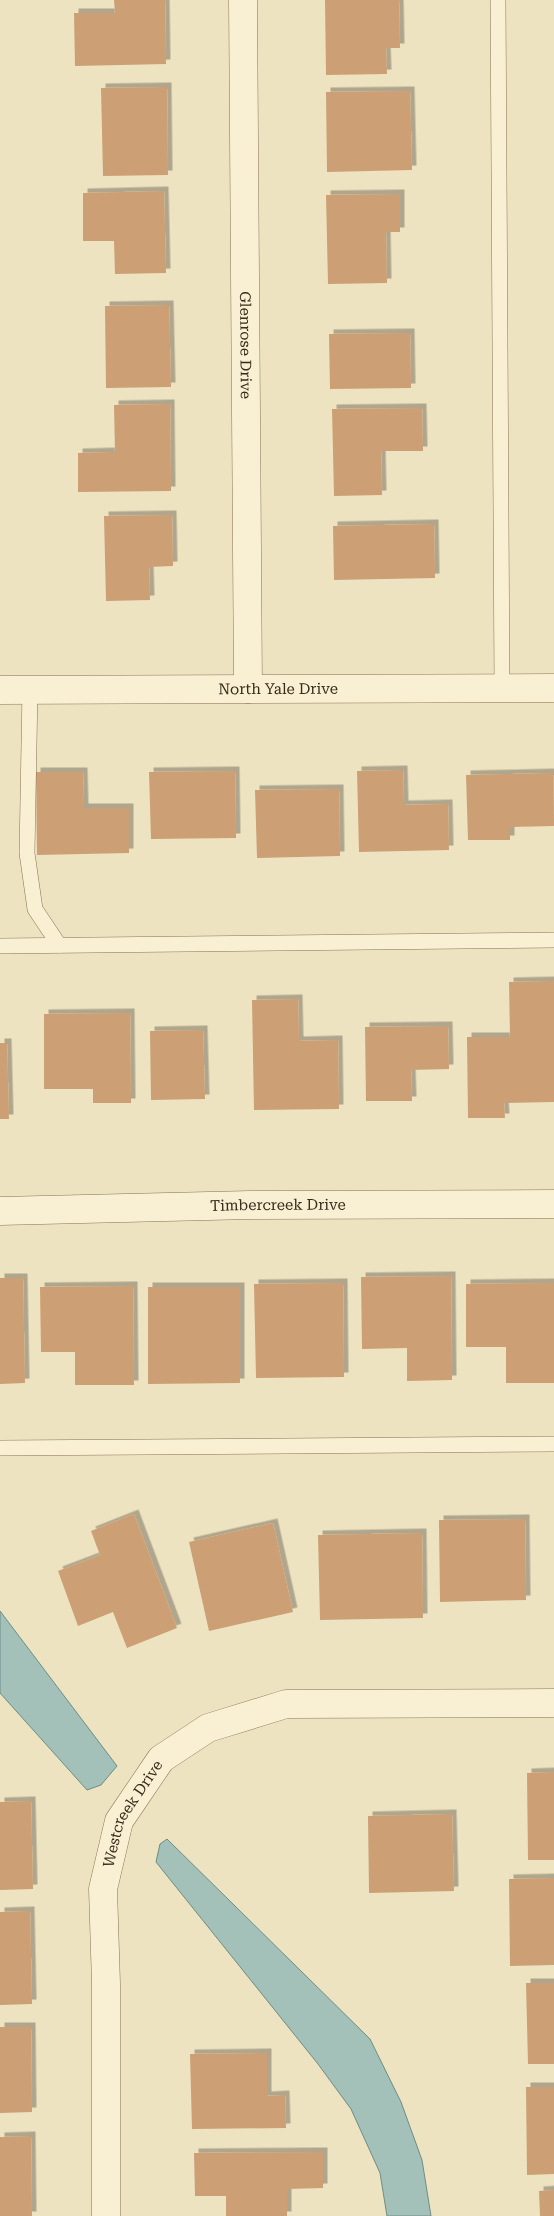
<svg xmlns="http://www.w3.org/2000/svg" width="554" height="2216" viewBox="0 0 554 2216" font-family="'Roboto Serif',serif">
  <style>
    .water { fill: #a3c0b9; stroke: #6a8e87 }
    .building { fill: #cd9f75; filter: url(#shadow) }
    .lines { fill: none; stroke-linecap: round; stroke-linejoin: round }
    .service-casing { stroke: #887457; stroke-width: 16 }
    .minor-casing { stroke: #887457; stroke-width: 29 }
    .tertiary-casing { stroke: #887457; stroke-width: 29 }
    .service { stroke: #f9f0d3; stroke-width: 15 }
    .minor { stroke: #f9f0d3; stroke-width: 28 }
    .tertiary { stroke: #f9f0d3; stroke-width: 28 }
    .labels { text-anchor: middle; stroke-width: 4; stroke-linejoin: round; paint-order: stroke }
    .street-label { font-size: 15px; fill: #372b1c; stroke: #f6edcf }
  </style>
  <defs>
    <filter id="shadow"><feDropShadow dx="4.5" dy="-4.5" stdDeviation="0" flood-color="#0004"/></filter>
  </defs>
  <rect width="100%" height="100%" fill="#eee3c0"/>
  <!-- water -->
  <g class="water">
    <polygon points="0,1611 117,1766 101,1785 87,1790 0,1693"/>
    <polygon points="167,1839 370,2039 401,2102 422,2160 431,2216 387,2216 380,2173 351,2109 318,2064 156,1862 160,1844"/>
  </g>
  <!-- building -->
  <g class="building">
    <polygon points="114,0 165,0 166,64 75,66 74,13 115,13"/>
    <polygon points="325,0 399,0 400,48 386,48 387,74 326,75"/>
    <polygon points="167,87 168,175 103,176 101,88"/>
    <polygon points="410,91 412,170 327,172 326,92"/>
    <polygon points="164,191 166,273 115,274 114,241 83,241 83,193"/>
    <polygon points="400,194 400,232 386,232 387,283 328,284 326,195"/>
    <polygon points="169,305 171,387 106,388 105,306"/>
    <polygon points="410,333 411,388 330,389 329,334"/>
    <polygon points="170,404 171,491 78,492 78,453 115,452 114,405"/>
    <polygon points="422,408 423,451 381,451 382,495 334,496 332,409"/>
    <polygon points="172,515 173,566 149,567 150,600 106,601 104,516"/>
    <polygon points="434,524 435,578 334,580 333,526"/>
    <polygon points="403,770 404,805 448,804 449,850 359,852 357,771"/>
    <polygon points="235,771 236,838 151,839 149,772"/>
    <polygon points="36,772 83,772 84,808 129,808 129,853 37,855"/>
    <polygon points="553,773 554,826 510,827 510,840 468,840 466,775"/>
    <polygon points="339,789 340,856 257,858 255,790"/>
    <polygon points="554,981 554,1102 504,1103 505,1118 468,1118 467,1037 510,1037 509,982"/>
    <polygon points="298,999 299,1041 338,1040 339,1109 254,1110 252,1000"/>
    <polygon points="130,1013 131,1103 93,1103 93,1089 44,1089 44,1014"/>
    <polygon points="448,1026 449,1069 411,1070 412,1101 366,1101 365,1027"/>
    <polygon points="203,1030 205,1099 151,1100 150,1031"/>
    <polygon points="0,1043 7,1043 9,1119 0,1119"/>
    <polygon points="451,1276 452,1380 407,1381 407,1348 362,1349 361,1277"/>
    <polygon points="0,1278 23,1278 25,1383 0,1384"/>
    <polygon points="343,1283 344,1377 256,1378 254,1284"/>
    <polygon points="554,1283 554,1383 506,1383 506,1347 466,1347 466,1284"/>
    <polygon points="133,1286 134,1385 75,1385 75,1352 41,1352 40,1287"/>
    <polygon points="148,1287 240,1287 240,1383 148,1384"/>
    <polygon points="134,1514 177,1628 127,1648 113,1612 78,1626 58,1571 100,1555 91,1531"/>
    <polygon points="525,1519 526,1600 440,1602 439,1520"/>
    <polygon points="273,1523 293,1612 209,1631 189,1542"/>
    <polygon points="422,1533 423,1618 320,1620 318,1535"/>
    <polygon points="554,1772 554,1860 528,1860 527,1773"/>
    <polygon points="31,1801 33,1889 0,1890 0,1802"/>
    <polygon points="452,1814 454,1891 369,1893 368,1816"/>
    <polygon points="554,1878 554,1965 510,1966 509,1879"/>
    <polygon points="30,1911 32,2004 0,2005 0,1912"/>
    <polygon points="526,1983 554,1983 554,2064 528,2064"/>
    <polygon points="0,2027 31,2027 32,2112 0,2113"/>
    <polygon points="267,2053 267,2096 285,2095 286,2128 192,2129 190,2054"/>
    <polygon points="526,2087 554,2087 554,2174 527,2175"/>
    <polygon points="31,2136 32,2216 0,2216 0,2137"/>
    <polygon points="323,2152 323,2188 287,2189 287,2216 226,2216 226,2196 195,2196 194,2153"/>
    <polygon points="554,2190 554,2216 540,2216 539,2191"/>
  </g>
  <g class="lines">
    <defs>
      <g id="service">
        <polyline points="498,0 502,688"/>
        <polyline points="30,690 27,853 35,909 59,945"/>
        <polyline points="0,946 554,940"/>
        <polyline points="0,1448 554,1444"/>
      </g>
      <g id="minor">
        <path id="s1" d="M 243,0 L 248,689"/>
        <path id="s2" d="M 0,1211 L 250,1205 L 554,1204"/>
        <path id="s3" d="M 106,2216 L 106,1984 L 103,1889 L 119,1821 L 161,1759 L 208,1728 L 286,1704 L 554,1703"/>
      </g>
      <g id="tertiary">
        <path id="s4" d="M 0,690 L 554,688"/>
      </g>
    </defs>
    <!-- service casing -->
    <use href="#service" class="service-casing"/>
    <!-- minor casing -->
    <use href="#minor" class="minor-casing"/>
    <!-- tertiary casing -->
    <use href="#tertiary" class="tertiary-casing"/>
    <!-- service -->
    <use href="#service" class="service"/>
    <!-- minor -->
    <use href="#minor" class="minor"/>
    <!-- tertiary -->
    <use href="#tertiary" class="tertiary"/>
  </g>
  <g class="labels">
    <!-- street labels -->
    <g class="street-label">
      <text dy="5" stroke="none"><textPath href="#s1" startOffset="345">Glenrose Drive</textPath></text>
      <text dy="5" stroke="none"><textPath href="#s4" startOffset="278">North Yale Drive</textPath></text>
      <text dy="5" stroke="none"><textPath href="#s2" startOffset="278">Timbercreek Drive</textPath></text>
      <text dy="5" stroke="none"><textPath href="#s3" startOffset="409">Westcreek Drive</textPath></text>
    </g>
  </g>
</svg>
